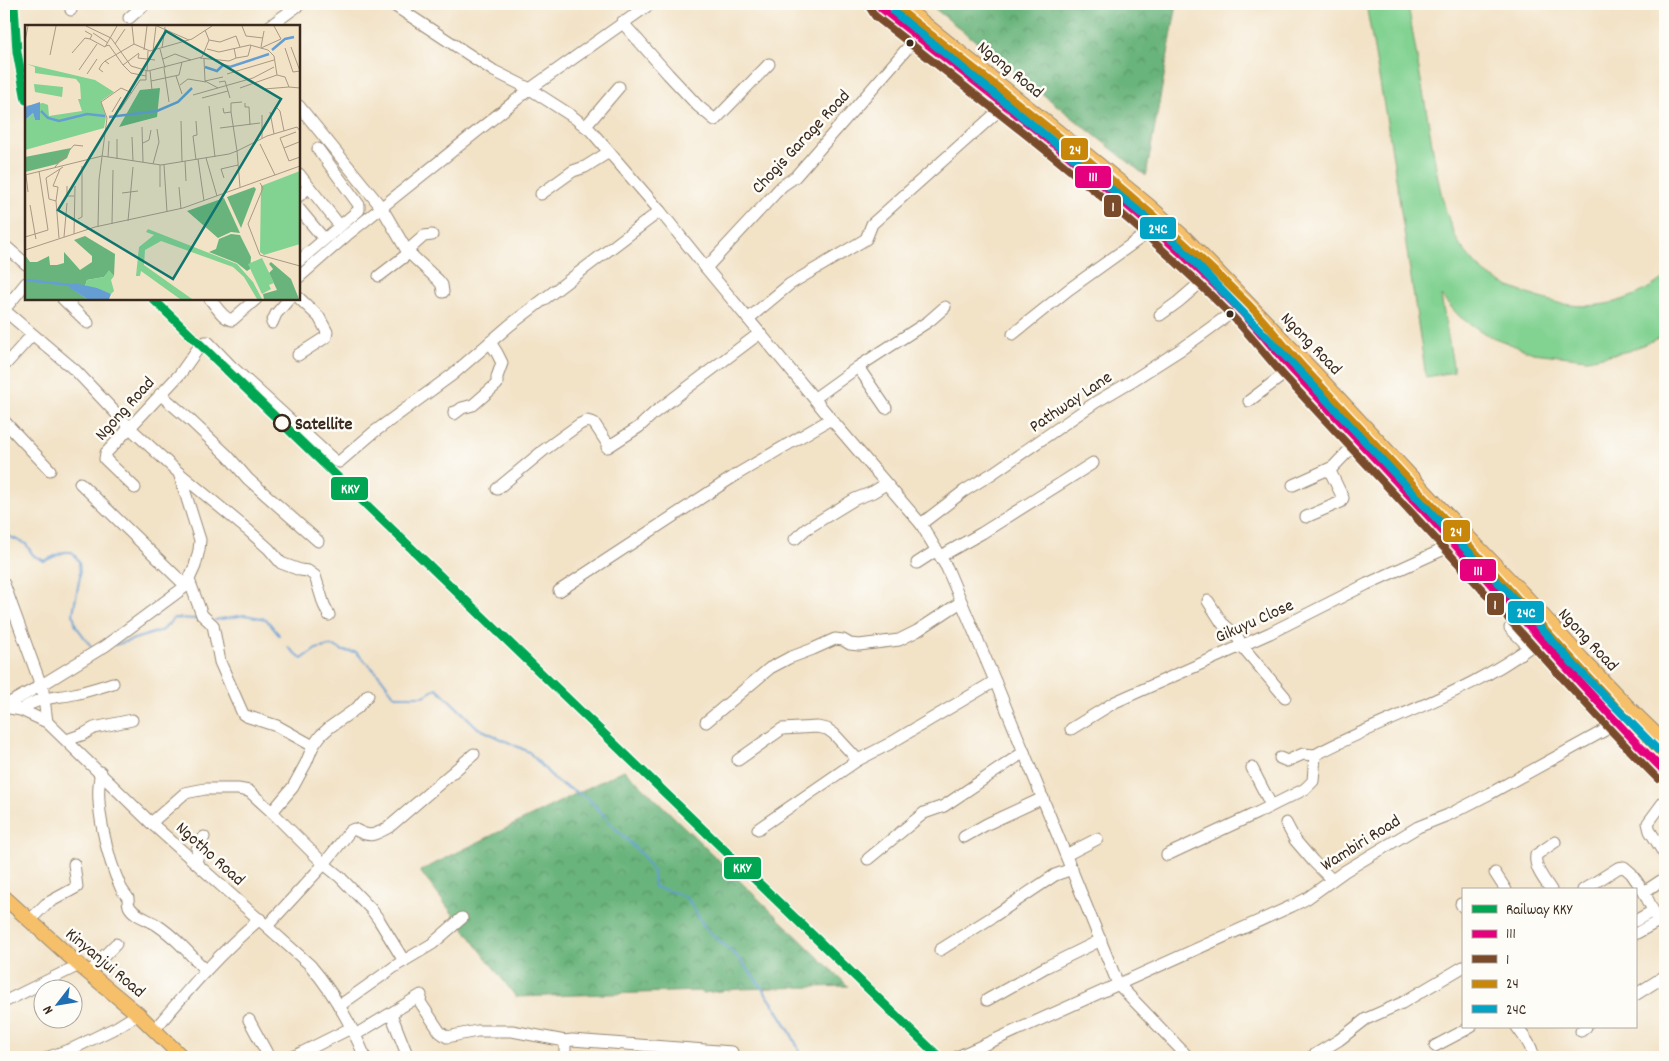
<svg xmlns="http://www.w3.org/2000/svg" width="1669" height="1061" viewBox="0 0 1669 1061" font-family="Dekko,sans-serif">
  <style>
    .forest { fill: url(#forest-crowns); stroke: #526f4d }
    .park { fill: #82d292; stroke: #5e7e58 }
    .lines { fill: none; stroke-linecap: round; stroke-linejoin: round }
    .stream { stroke: #649ed3; stroke-width: 2 }
    .minor-casing { stroke: #968672; stroke-width: 13 }
    .major-casing { stroke: #968672; stroke-width: 16 }
    .minor { stroke: #fff; stroke-width: 11 }
    .major { stroke: #f6c06b; stroke-width: 14 }
    .bus-1-casing { stroke: #fdfcf7; stroke-width: 11 }
    .bus-2-casing { stroke: #fdfcf7; stroke-width: 11 }
    .bus-3-casing { stroke: #fdfcf7; stroke-width: 11 }
    .bus-4-casing { stroke: #fdfcf7; stroke-width: 11 }
    .bus-1 { stroke: #e5007d; stroke-width: 8 }
    .bus-2 { stroke: #7a4b2a; stroke-width: 8 }
    .bus-3 { stroke: #c88708; stroke-width: 8 }
    .bus-4 { stroke: #03a3c5; stroke-width: 8 }
    .rail-1-casing { stroke: #fdfcf7; stroke-width: 12 }
    .rail-1 { stroke: #00a651; stroke-width: 9 }
    .bus-dot { fill: #3b2a1e; stroke: #fdfcf7; stroke-width: 2 }
    .stop-dot { fill: #fdfcf7; stroke: #3b2a1e; stroke-width: 2.5 }
    .labels { text-anchor: middle; stroke-width: 5; stroke-linejoin: round; paint-order: stroke }
    .street-label { font-size: 18px; fill: #3b2a1e; stroke: #fdfcf7 }
    .stop-label { font-size: 18px; font-weight: bold; fill: #3b2a1e; stroke: #fdfcf7; text-anchor: start }
    .inset-river { fill: none; stroke: #649ed3; stroke-width: 2.5 }
    .inset-road { fill: none; stroke: #a99883; stroke-width: 1 }
    .view { fill: #0f766e; fill-opacity: 0.15; stroke: #0f766e; stroke-width: 2.5 }
    .inset-edge { fill: none; stroke: #3b2a1e; stroke-width: 2.5 }
    .line-badge { stroke: #fdfcf7; stroke-width: 2 }
    .badge-label { font-size: 14px; text-anchor: middle; font-weight: bold; fill: #fff }
  </style>
  <defs>
    <pattern id="forest-crowns" width="20" height="18" patternUnits="userSpaceOnUse" patternTransform="scale(1.25)"><rect width="20" height="18" fill="#69b47c"/><path d="M2 6a3 3 0 1 1 6 0M12 15a3 3 0 1 1 6 0" fill="none" stroke="#589365"/></pattern>
  </defs>
  <rect width="100%" height="100%" fill="#fdfcf7"/>
  <filter id="ink" filterUnits="userSpaceOnUse"><feTurbulence type="fractalNoise" baseFrequency=".02" numOctaves="2"/><feDisplacementMap in="SourceGraphic" scale="10" xChannelSelector="R" yChannelSelector="G"/><feConvolveMatrix kernelMatrix="1 2 1 2 8 2 1 2 1" color-interpolation-filters="sRGB"/></filter>
  <filter id="wash" filterUnits="userSpaceOnUse"><feTurbulence type="fractalNoise" baseFrequency=".0096" numOctaves="4" result="noise"/><feDisplacementMap in="SourceGraphic" scale="20" xChannelSelector="R" yChannelSelector="G"/><feGaussianBlur stdDeviation="1.12" result="paint"/><feColorMatrix in="noise" values="0 0 0 0 0 0 0 0 0 0 0 0 0 0 0 0 0 1.4 0 .05"/><feComposite in="paint" operator="in"/></filter>
  <g filter="url(#wash)">
    <rect width="100%" height="100%" fill="#f2e2c6"/>
    <!-- forest -->
    <g class="forest">
      <polygon points="929,4 1177,4 1146,176"/>
      <polygon points="624,770 643,787 848,986 737,989 703,993 699,991 516,997 420,871"/>
    </g>
    <!-- park -->
    <path class="park" d="M 1366,4 L 1408,4 C 1414,42 1421,81 1428,120 C 1435,159 1439,201 1456,238 C 1460,246 1468,255 1474,262 C 1492,283 1525,294 1551,301 C 1592,313 1633,302 1665,277 L 1665,335 L 1629,351 L 1587,359 L 1533,353 L 1487,335 L 1460,317 L 1441,296 L 1454,372 L 1426,377 L 1391,145 Z"/>
    <g class="lines">
      <!-- stream -->
      <g class="stream">
        <polyline points="4,533 6,535 26,544 33,555 44,561 64,552 72,552 79,561 80,576 73,613 76,626 93,649"/>
        <polyline points="215,620 245,615 266,619 279,635"/>
        <polyline points="115,645 163,630 174,618 197,619"/>
        <path d="M 288,647 L 302,659 L 316,649 L 330,646 L 336,647 L 343,651 L 356,652 L 380,676 L 395,696 L 424,696 L 437,688 L 478,728 L 529,752 L 557,782 L 588,798 L 614,827 L 642,855 L 653,872 L 654,887 C 662,889 681,893 686,898 C 694,906 698,918 705,927 C 715,940 731,948 741,961 C 764,988 789,1025 802,1057"/>
      </g>
    </g>
  </g>
  <g filter="url(#ink)">
    <g class="lines">
      <defs>
        <g id="minor">
          <polyline points="392,4 494,71 530,89 650,4"/>
          <polyline points="71,10 72,4"/>
          <polyline points="129,18 145,4"/>
          <polyline points="622,22 668,74 698,106 715,120 769,64"/>
          <polyline points="270,26 300,4"/>
          <polyline points="299,106 382,208 407,251 438,280 442,285 443,292"/>
          <polyline points="586,126 619,87"/>
          <polyline points="299,174 340,226"/>
          <polyline points="541,194 573,171 585,167 609,152"/>
          <polyline points="299,196 309,187"/>
          <polyline points="299,209 324,239"/>
          <polyline points="4,245 26,264"/>
          <polyline points="407,251 424,236 432,235"/>
          <polyline points="299,261 359,210 359,205 318,149"/>
          <polyline points="706,268 782,186 795,177 917,37"/>
          <polyline points="379,276 409,253"/>
          <polyline points="299,277 347,235 530,89 572,116 591,131 660,211 706,268 831,419 921,524 947,568 995,681 1118,984 1188,1057"/>
          <polyline points="26,283 4,310 76,371 130,428 179,473 249,531 269,549 281,563 300,570 308,571 315,576 324,605 329,615"/>
          <polyline points="63,299 88,323"/>
          <path d="M 210,299 C 216,306 223,319 232,320 L 256,299"/>
          <polyline points="1160,315 1178,302 1207,277"/>
          <polyline points="748,319 790,284 866,239 872,224 1004,106"/>
          <polyline points="272,323 276,314 289,299"/>
          <polyline points="1013,334 1068,290 1153,229"/>
          <polyline points="298,355 326,337 327,332 319,317 299,298"/>
          <polyline points="4,366 32,335"/>
          <polyline points="858,367 886,408"/>
          <polyline points="160,394 190,420 228,456 248,479 318,541"/>
          <polyline points="815,398 858,367 929,321 945,307"/>
          <polyline points="1249,401 1291,369"/>
          <polyline points="454,412 454,414 462,408 473,405 497,384 497,377 502,363 497,353 490,342"/>
          <polyline points="4,421 50,470"/>
          <polyline points="80,483 186,586"/>
          <polyline points="1293,485 1333,467 1359,440"/>
          <polyline points="135,488 105,459 106,453 180,374 197,350 205,342 208,342 230,365 334,460 339,462 374,432 452,375 510,325 660,211"/>
          <polyline points="497,489 544,450 580,424 587,421 594,423 607,443 609,443 607,447 608,447 639,427 654,413 760,333"/>
          <polyline points="1306,517 1341,502 1343,498 1329,469"/>
          <polyline points="921,524 964,491 993,473 1096,402 1130,382 1183,348 1238,308"/>
          <polyline points="795,539 806,529 855,499 873,492 886,484"/>
          <polyline points="941,556 982,533 1093,463"/>
          <polyline points="917,563 937,550"/>
          <polyline points="189,580 202,615 213,625 220,662 243,714 246,716 277,726 313,746"/>
          <polyline points="4,584 43,691 47,722"/>
          <polyline points="559,591 739,473 831,419"/>
          <polyline points="1208,601 1222,623 1237,636 1242,646 1285,697"/>
          <polyline points="1510,628 1529,647"/>
          <polyline points="4,706 40,686 105,646 186,586 195,566 199,550 200,540 179,473"/>
          <path d="M 4,707 L 21,710 L 47,722 L 151,823 L 310,965 C 334,993 351,1024 365,1057"/>
          <path d="M 21,710 C 37,697 55,698 74,694 C 88,691 100,687 113,683"/>
          <polyline points="706,722 770,668 789,658 813,649 835,639 843,640 850,644 859,645 899,640 917,631 961,602"/>
          <polyline points="1071,729 1115,702 1270,633 1367,584 1442,550 1451,543"/>
          <polyline points="67,740 84,734 94,728 132,720"/>
          <polyline points="1280,758 1287,761 1303,754 1315,755"/>
          <polyline points="738,760 782,729 817,727 827,729 834,734 858,760"/>
          <polyline points="1252,768 1271,805"/>
          <path d="M 101,772 C 93,803 108,860 121,888 C 123,892 126,895 128,898 C 128,901 128,903 129,906 C 134,916 148,919 157,925 C 175,937 190,954 205,970"/>
          <polyline points="1665,800 1648,823 1650,831 1665,855"/>
          <polyline points="272,812 293,787 306,763 313,746 321,735 330,727 357,708 368,695"/>
          <polyline points="151,823 185,793 205,789 238,789 249,791 272,812 324,864 340,877 371,909 379,920 404,961"/>
          <polyline points="1286,823 1295,840 1313,861 1332,880"/>
          <polyline points="758,829 858,760 889,744 995,681"/>
          <polyline points="964,837 987,824 1043,798"/>
          <polyline points="1066,855 1097,839"/>
          <path d="M 1167,855 L 1257,813 L 1305,789 L 1313,781 L 1315,755 C 1389,715 1474,693 1540,639"/>
          <polyline points="868,859 924,813 944,806 1024,752"/>
          <polyline points="196,863 198,854 197,849 204,837"/>
          <polyline points="1495,873 1506,890"/>
          <path d="M 1551,890 C 1544,879 1534,868 1536,855 L 1555,842"/>
          <polyline points="1583,890 1618,868 1624,867 1631,873 1644,892"/>
          <polyline points="1461,904 1463,907"/>
          <polyline points="29,921 46,904 77,887 74,864"/>
          <polyline points="1635,921 1653,911"/>
          <polyline points="1658,921 1644,892 1665,878"/>
          <path d="M 267,926 L 324,864 L 350,831 L 354,829 C 370,838 373,836 389,827 L 474,754"/>
          <polyline points="1635,934 1664,918"/>
          <polyline points="940,950 994,916 1055,875 1072,869"/>
          <polyline points="88,972 98,965 103,957 116,944"/>
          <polyline points="1635,995 1665,976"/>
          <polyline points="987,1000 1046,967 1101,940"/>
          <polyline points="4,1002 79,965"/>
          <polyline points="339,1006 397,965 432,944 462,918"/>
          <polyline points="391,1014 408,1057"/>
          <polyline points="249,1020 269,1057"/>
          <path d="M 1517,1027 C 1523,1036 1533,1046 1533,1057"/>
          <path d="M 155,1029 C 188,990 220,952 260,919"/>
          <polyline points="1581,1031 1586,1027"/>
          <polyline points="355,1035 421,995 420,1002 440,1032 447,1037 477,1031 512,1031 565,1041 572,1040 732,1052"/>
          <polyline points="1435,1046 1471,1027"/>
          <polyline points="49,1057 74,1048 117,1027 138,1014"/>
          <polyline points="293,1057 351,1028"/>
          <polyline points="565,1057 565,1041"/>
          <polyline points="957,1057 1292,906 1306,899 1345,871 1418,827 1448,815 1491,793 1618,723"/>
          <polyline points="1311,1057 1339,1040 1366,1019 1402,1003 1463,967"/>
        </g>
        <g id="major">
          <path d="M 879,4 L 881,8 C 1002,104 1127,196 1236,306 C 1256,326 1274,350 1294,372 C 1363,445 1432,519 1500,594 C 1554,654 1607,715 1665,772"/>
          <polyline points="900,4 1099,165 1149,206 1186,239 1315,373 1442,510 1527,598 1582,659 1631,710 1665,743"/>
          <polyline points="4,897 79,965 138,1014 182,1057"/>
        </g>
      </defs>
      <!-- minor casing -->
      <use href="#minor" class="minor-casing"/>
      <!-- major casing -->
      <use href="#major" class="major-casing"/>
      <!-- minor -->
      <use href="#minor" class="minor"/>
      <!-- major -->
      <use href="#major" class="major"/>
      <defs>
        <path id="bus-1" d="M 879,4 L 881,8 C 1002,103 1126,196 1236,306 C 1258,328 1276,353 1298,376 C 1364,447 1431,518 1496,590 C 1552,651 1606,713 1665,772"/>
        <path id="bus-2" d="M 870,8 L 875,16 C 996,111 1120,204 1229,313 C 1250,334 1267,358 1287,379 C 1347,444 1408,508 1467,573 C 1530,642 1592,713 1658,779"/>
        <path id="bus-3" d="M 892,4 C 1011,98 1133,190 1242,298 C 1264,319 1282,344 1303,367 C 1365,433 1427,499 1488,566 C 1547,631 1604,696 1665,758"/>
        <polyline id="bus-4" points="894,12 1142,214 1179,246 1308,380 1435,517 1520,605 1575,666 1658,750"/>
      </defs>
      <!-- bus-1 casing -->
      <use href="#bus-1" class="bus-1-casing"/>
      <!-- bus-2 casing -->
      <use href="#bus-2" class="bus-2-casing"/>
      <!-- bus-3 casing -->
      <use href="#bus-3" class="bus-3-casing"/>
      <!-- bus-4 casing -->
      <use href="#bus-4" class="bus-4-casing"/>
      <!-- bus-1 -->
      <use href="#bus-1" class="bus-1"/>
      <!-- bus-2 -->
      <use href="#bus-2" class="bus-2"/>
      <!-- bus-3 -->
      <use href="#bus-3" class="bus-3"/>
      <!-- bus-4 -->
      <use href="#bus-4" class="bus-4"/>
      <defs>
        <g id="rail-1">
          <polyline points="14,4 17,52 26,100"/>
          <polyline points="153,299 939,1057"/>
        </g>
      </defs>
      <!-- rail-1 casing -->
      <use href="#rail-1" class="rail-1-casing"/>
      <!-- rail-1 -->
      <use href="#rail-1" class="rail-1"/>
    </g>
  </g>
  <!-- markers -->
  <g class="bus-dot">
    <circle cx="910" cy="43" r="4.5"/>
    <circle cx="1230" cy="314" r="4.5"/>
  </g>
  <circle class="stop-dot" cx="282" cy="423" r="8"/>
  <g class="labels">
    <!-- street labels -->
    <g class="street-label">
      <text transform="translate(1011 69) rotate(39)" y="6">Ngong Road</text>
      <text transform="translate(800 141) rotate(-47)" y="6">Chogis Garage Road</text>
      <text transform="translate(1312 343) rotate(46)" y="6">Ngong Road</text>
      <text transform="translate(1070 401) rotate(-34)" y="6">Pathway Lane</text>
      <text transform="translate(124 408) rotate(-48)" y="6">Ngong Road</text>
      <text transform="translate(1254 620) rotate(-24)" y="6">Gikuyu Close</text>
      <text transform="translate(1589 639) rotate(47)" y="6">Ngong Road</text>
      <text transform="translate(1360 842) rotate(-32)" y="6">Wambiri Road</text>
      <text transform="translate(211 853) rotate(42)" y="6">Ngotho Road</text>
      <text transform="translate(106 962) rotate(40)" y="6">Kinyanjui Road</text>
    </g>
    <!-- stop labels -->
    <g class="stop-label">
      <text x="295" y="429">Satellite</text>
    </g>
  </g>
  <!-- overview -->
  <g transform="translate(25 25)">
    <rect width="275" height="275" fill="#f2e2c6"/>
    <path d="M 2,39 L 70,55 L 89,67 L 76,76 L 81,92 L 79,103 L 0,125 L 0,95 L 8,88 L 10,95 L 11,80 L 9,81 L 0,81 L 18,78 L 23,80 L 24,91 L 57,86 L 53,74 L 56,74 L 55,59 L 51,54 L 10,48 L 10,42 Z" fill="#82d292"/>
    <path d="M 135,63 L 132,92 L 94,102 L 115,65 ZM 46,123 L 42,133 L 32,139 L 0,147 L 0,132 ZM 229,162 L 231,164 L 216,203 L 202,172 ZM 199,173 L 215,208 L 206,207 L 193,213 L 162,186 ZM 206,209 L 215,210 L 226,232 L 225,244 L 222,246 L 212,238 L 184,227 L 191,224 L 194,214 ZM 60,211 L 90,229 L 89,251 L 84,246 L 79,252 L 62,255 L 60,261 L 49,259 L 44,262 L 62,274 L 0,274 L 0,230 L 5,237 L 12,237 L 24,231 L 25,240 L 32,240 L 39,238 L 39,227 L 55,245 L 67,237 L 67,231 L 49,215 ZM 246,237 L 266,254 L 274,274 L 239,274 L 238,269 L 252,265 L 244,248 L 248,244 L 244,239 Z" fill="#69b47c"/>
    <path d="M 237,233 L 249,258 L 244,260 L 246,264 L 237,269 L 223,239 Z" fill="#82d292"/>
    <path d="M 9,59 L 38,62 L 37,72 L 10,67 ZM 275,146 L 275,219 L 239,230 L 235,227 L 236,161 ZM 123,204 L 212,239 L 228,257 L 237,274 L 232,274 L 219,252 L 208,242 L 136,216 L 120,225 L 119,240 L 167,274 L 155,274 L 116,246 L 115,251 L 111,251 L 114,222 L 129,210 L 121,207 ZM 84,245 L 89,251 L 86,255 L 89,266 L 86,269 L 60,261 L 62,255 L 79,252 Z" fill="#82d292"/>
    <path d="M 15,77 L 15,95 L 10,95 L 8,88 L 0,95 L 0,82 ZM 49,258 L 72,263 L 86,269 L 84,274 L 62,274 L 43,262 Z" fill="#649ed3"/>
    <path class="inset-river" d="M 247,25 L 260,14 L 269,12M 180,42 L 192,46 L 198,40 L 205,42 L 244,29M 16,86 L 23,93 L 34,96 L 62,89 L 80,91M 84,92 L 132,86 L 153,77 L 167,63M 0,255 L 46,260"/>
    <path class="inset-road" d="M 61,1 L 86,13 L 106,41 L 123,46 L 177,32 L 184,15 L 180,5M 107,1 L 109,19 L 125,26 L 167,14 L 187,1M 132,1 L 164,15M 217,1 L 221,11 L 238,13M 60,6 L 67,10 L 65,14 L 80,22 L 92,1M 68,8 L 83,18M 184,15 L 195,17 L 211,11 L 215,22M 0,16 L 3,1M 90,19 L 100,4M 81,21 L 84,20 L 98,40M 236,22 L 239,6M 266,22 L 275,46M 137,23 L 140,2M 236,23 L 256,14 L 249,1M 260,23 L 268,47 L 275,46M 135,24 L 140,43M 182,24 L 194,27 L 225,20 L 243,25 L 249,31 L 252,50 L 260,52 L 264,62 L 275,63M 119,25 L 122,1M 128,26 L 131,1M 47,28 L 60,13 L 65,14M 114,28 L 98,40 L 106,48 L 121,51M 114,29 L 113,33 L 130,35M 25,30 L 31,1M 175,33 L 204,36 L 211,33 L 209,23M 211,33 L 223,31 L 226,20M 138,34 L 150,29 L 166,35M 179,34 L 180,56 L 193,63M 80,36 L 109,19M 139,43 L 144,77M 54,45 L 72,19M 122,46 L 123,26M 125,46 L 127,65M 78,47 L 74,44 L 77,39 L 80,36 L 84,39M 62,49 L 72,34M 202,49 L 249,35M 151,51 L 157,69M 126,56 L 154,50 L 157,37M 180,56 L 198,52M 194,57 L 200,56 L 205,73M 155,60 L 163,54 L 181,57M 215,63 L 252,50M 239,64 L 264,62M 168,70 L 228,53 L 249,42M 177,73 L 203,66M 220,78 L 220,82 L 224,82 L 225,100M 184,81 L 190,132M 250,81 L 255,86 L 259,106M 95,85 L 115,55 L 121,55 L 121,46M 87,87 L 96,72M 206,87 L 206,78 L 217,77M 245,87 L 249,109M 237,90 L 237,113M 156,96 L 157,137M 117,102 L 118,137M 195,103 L 235,98M 107,112 L 108,136M 255,113 L 264,136 L 275,132M 255,113 L 271,107M 92,114 L 92,134M 118,118 L 124,115 L 126,105M 235,119 L 250,150M 259,123 L 274,117M 83,132 L 84,116M 181,133 L 192,171M 173,134 L 179,176M 171,135 L 168,111 L 172,110 L 171,96M 160,136 L 161,156M 128,139 L 134,117 L 132,104M 135,140 L 135,162M 139,140 L 142,187M 30,142 L 49,120 L 58,121M 0,150 L 77,131 L 136,140 L 204,129 L 212,126 L 206,87 L 199,88 L 198,83M 1,150 L 3,167M 199,153 L 196,144 L 213,140M 235,158 L 238,163 L 223,199 L 235,230 L 275,241M 42,161 L 42,171 L 49,171M 154,162 L 156,184M 215,162 L 212,126 L 242,111 L 272,102 L 275,106M 97,168 L 113,166M 31,176 L 33,162 L 28,161 L 35,144M 53,194 L 57,192 L 57,141M 103,196 L 108,142M 87,199 L 88,145M 73,202 L 74,155 L 82,93 L 76,77 L 96,63 L 107,68M 49,209 L 50,161M 0,212 L 10,209 L 5,180M 39,212 L 42,178M 34,213 L 31,176 L 24,174 L 21,153 L 38,142M 11,214 L 10,209 L 23,205 L 14,146M 0,225 L 70,202 L 158,183 L 275,141"/>
    <path class="view" d="M 141,6 L 256,74 L 148,254 L 33,185 Z"/>
    <rect width="275" height="275" class="inset-edge"/>
  </g>
  <g class="line-badge">
    <rect x="1060" y="137" width="29" height="24" rx="5" fill="#c88708"/>
    <rect x="1074" y="165" width="38" height="24" rx="5" fill="#e5007d"/>
    <rect x="1103" y="194" width="19" height="24" rx="5" fill="#7a4b2a"/>
    <rect x="1139" y="216" width="38" height="24" rx="5" fill="#03a3c5"/>
    <rect x="330" y="476" width="39" height="25" rx="5" fill="#00a651"/>
    <rect x="1442" y="519" width="29" height="24" rx="5" fill="#c88708"/>
    <rect x="1459" y="558" width="38" height="24" rx="5" fill="#e5007d"/>
    <rect x="1486" y="592" width="19" height="24" rx="5" fill="#7a4b2a"/>
    <rect x="1507" y="600" width="38" height="24" rx="5" fill="#03a3c5"/>
    <rect x="723" y="856" width="39" height="24" rx="5" fill="#00a651"/>
  </g>
  <g class="badge-label">
    <text x="1075" y="154">24</text>
    <text x="1093" y="181">111</text>
    <text x="1113" y="211">1</text>
    <text x="1158" y="233">24C</text>
    <text x="350" y="493">KKY</text>
    <text x="1456" y="536">24</text>
    <text x="1478" y="575">111</text>
    <text x="1495" y="609">1</text>
    <text x="1526" y="617">24C</text>
    <text x="742" y="872">KKY</text>
  </g>
  <!-- margin -->
  <rect width="1669" height="1061" fill="none" stroke="#fdfcf7" stroke-width="20"/>
  <!-- legend -->
  <rect x="1462" y="888" width="175" height="140" fill="#fdfcf7" stroke="#afa8a0"/>
  <rect x="1472" y="905" width="25" height="8" fill="#00a651" stroke="#afa8a0"/>
  <text x="1506" y="914" font-size="15" fill="#3b2a1e">Railway KKY</text>
  <rect x="1472" y="930" width="25" height="8" fill="#e5007d" stroke="#afa8a0"/>
  <text x="1506" y="938" font-size="15" fill="#3b2a1e">111</text>
  <rect x="1472" y="955" width="25" height="8" fill="#7a4b2a" stroke="#afa8a0"/>
  <text x="1506" y="964" font-size="15" fill="#3b2a1e">1</text>
  <rect x="1472" y="980" width="25" height="8" fill="#c88708" stroke="#afa8a0"/>
  <text x="1506" y="988" font-size="15" fill="#3b2a1e">24</text>
  <rect x="1472" y="1005" width="25" height="8" fill="#03a3c5" stroke="#afa8a0"/>
  <text x="1506" y="1014" font-size="15" fill="#3b2a1e">24C</text>
  <!-- north arrow -->
  <g transform="translate(58 1004) rotate(239)"><circle r="24" fill="#fdfcf7" stroke="#afa8a0"/>
  <path d="M0-4L9 19L0 12L-9 19Z" fill="#1f6fb2"/>
  <text y="-8" font-size="14" font-weight="bold" text-anchor="middle" fill="#3b2a1e">N</text>
  </g>
</svg>
